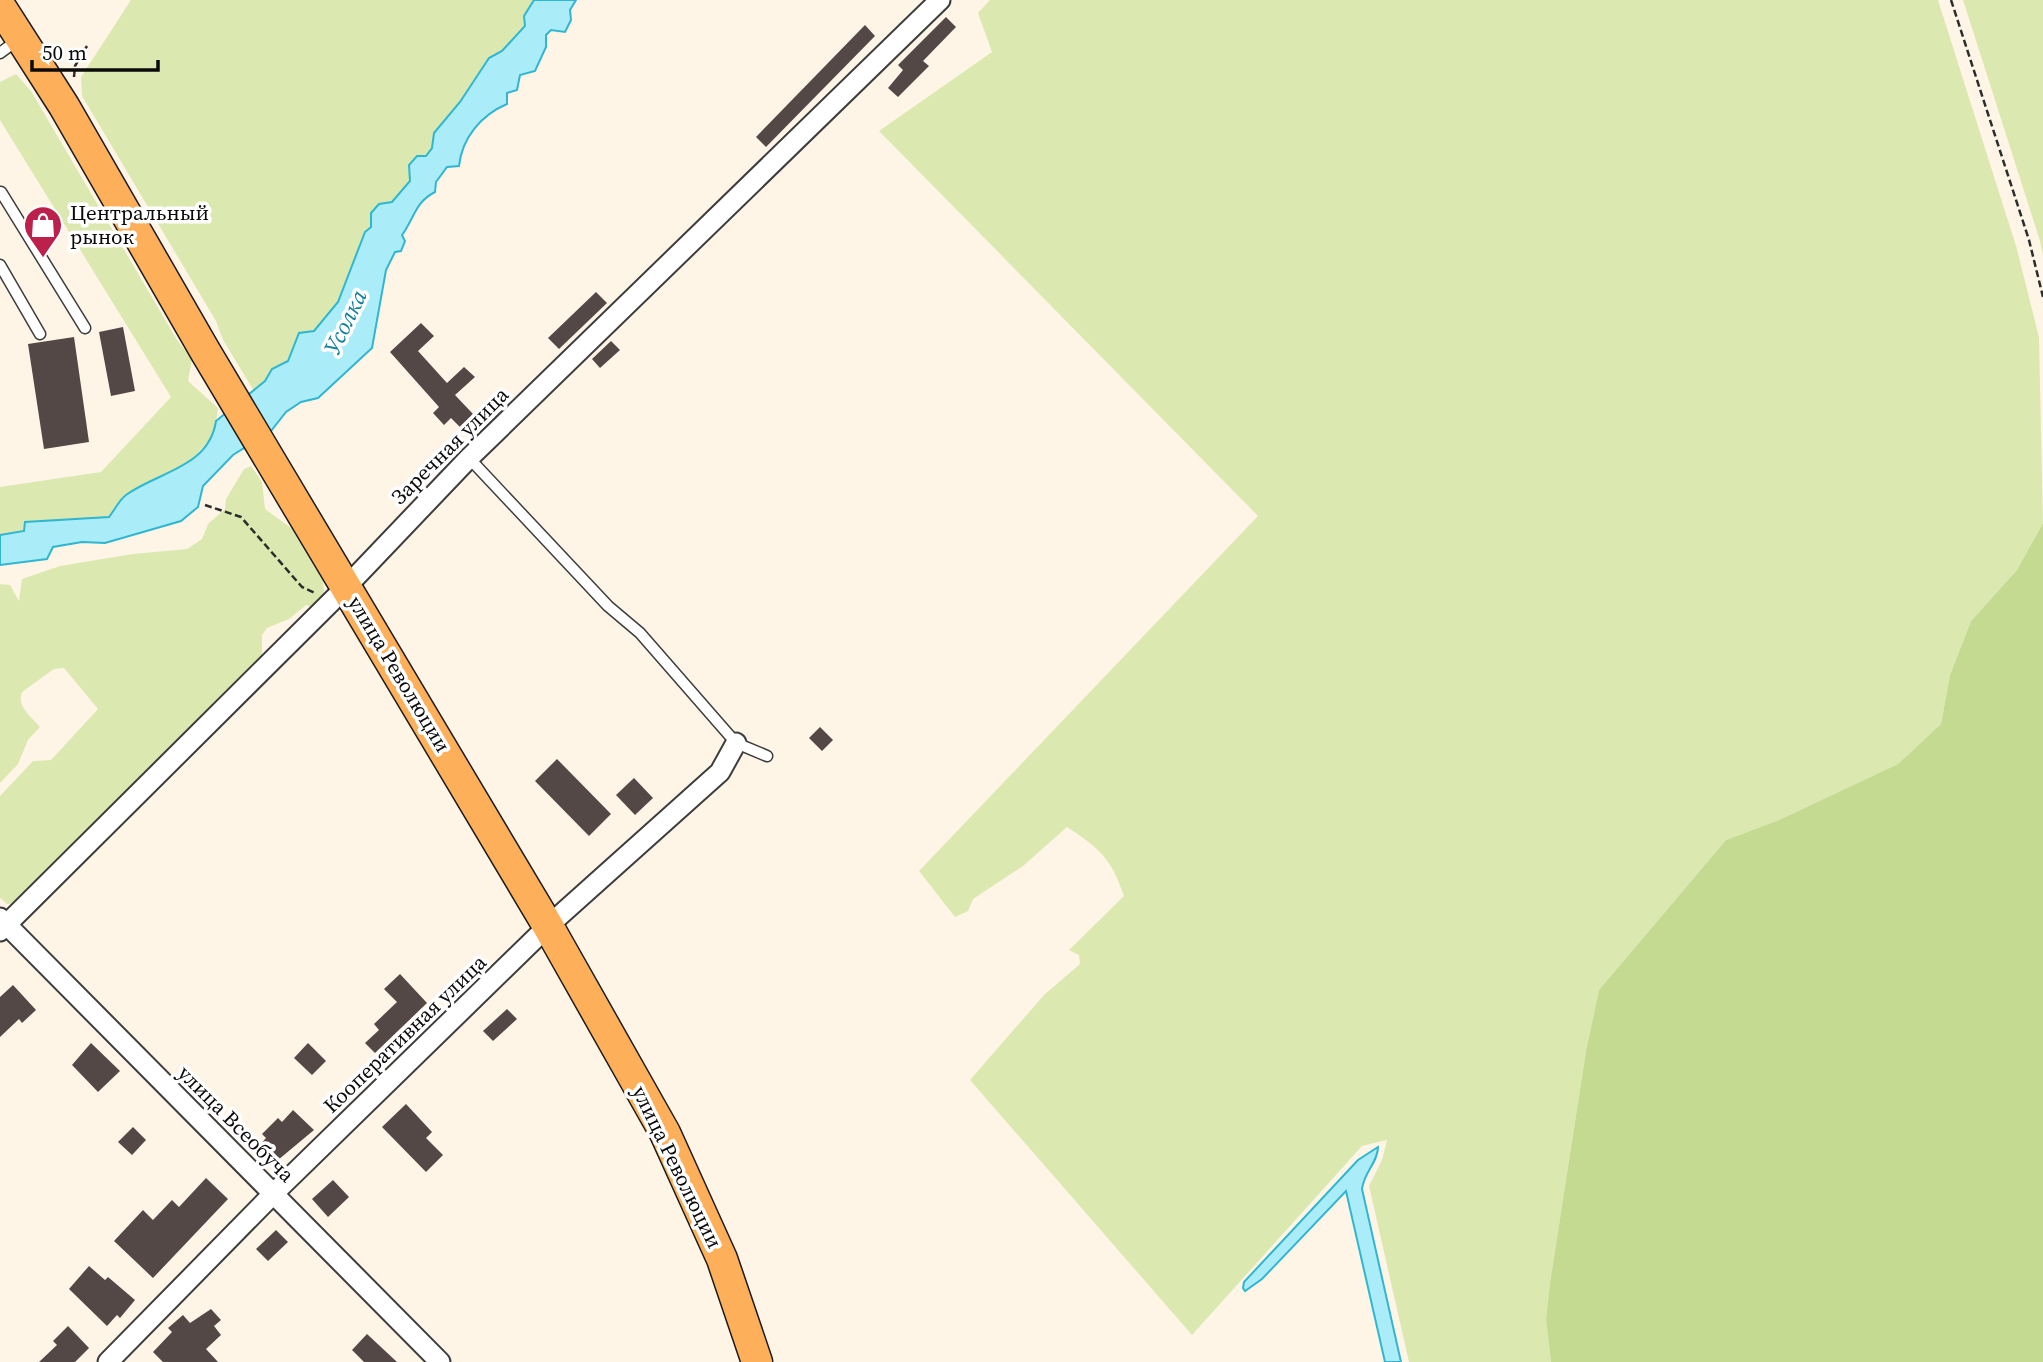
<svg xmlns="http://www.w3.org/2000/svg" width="2043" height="1362" viewBox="0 0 2043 1362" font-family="'Source Serif 4',serif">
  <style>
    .green { fill: #dbe9b1 }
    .forest { fill: #c3da90 }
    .water { fill: #aaedf8; stroke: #30b6d0; stroke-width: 2 }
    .building { fill: #534846 }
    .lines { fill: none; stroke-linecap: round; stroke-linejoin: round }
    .lane-casing { stroke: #3d3d3d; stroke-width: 13 }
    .street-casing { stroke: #3d3d3d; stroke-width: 23 }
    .primary-casing { stroke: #1b1b1b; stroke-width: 33 }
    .path { stroke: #2c2c2c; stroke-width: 2.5; stroke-dasharray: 7 3.5; stroke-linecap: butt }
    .lane { stroke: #fff; stroke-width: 10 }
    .street { stroke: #fff; stroke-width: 19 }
    .primary { stroke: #fdaf59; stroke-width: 30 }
    .labels { text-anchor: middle; stroke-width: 7; stroke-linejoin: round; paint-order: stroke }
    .poi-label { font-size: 21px; fill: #0a0a0a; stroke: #fff; text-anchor: start }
    .street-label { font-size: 21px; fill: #0a0a0a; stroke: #fff }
    .water-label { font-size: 23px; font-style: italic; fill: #12819d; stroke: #fff }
  </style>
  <rect width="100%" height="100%" fill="#fff5e7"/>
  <!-- green -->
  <g class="green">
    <path d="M 131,0 L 535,0 L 524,16 L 525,26 L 502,51 L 488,58 L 460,102 L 434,133 L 432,148 L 426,156 L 409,165 L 411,181 L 392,202 L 379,204 L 338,302 L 314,331 L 299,333 L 288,361 C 269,370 269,378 254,391 L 223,340 L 216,321 L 82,96 L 81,77 Z"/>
    <path d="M 990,0 L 1938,0 L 2017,249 L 2039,337 L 2043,523 L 2017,570 L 1971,621 L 1950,675 L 1941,724 L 1898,764 L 1779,820 L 1726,840 L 1599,990 L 1586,1051 L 1550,1283 L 1546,1319 L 1551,1362 L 1409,1362 L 1369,1186 L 1382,1160 L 1387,1140 L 1362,1146 L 1192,1335 L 970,1080 L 1044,995 L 1080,964 L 1079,955 L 1069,950 L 1124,896 C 1111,858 1100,849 1067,827 L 1023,866 L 973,899 L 968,911 L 955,917 L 919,871 L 1258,516 L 879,131 L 992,52 L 978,13 Z"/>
    <polygon points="1963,0 2043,0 2043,255 2040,241"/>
    <polygon points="16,74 31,91 177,340 192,359 188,381 218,408 214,434 189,463 125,496 109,517 26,522 24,531 0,535 0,487 101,472 171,397 0,120 0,82"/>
    <path d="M 251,466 L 262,482 L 265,509 L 291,528 L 323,581 L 325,602 L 313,608 L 306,605 L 289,619 L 267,628 L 262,635 L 262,660 L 17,903 L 7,904 L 0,898 L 0,796 L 33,761 L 51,760 L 98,709 L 64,668 L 54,669 L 22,692 C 16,707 33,718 40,727 L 28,740 L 18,764 L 0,783 L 0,584 L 10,585 L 19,601 L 22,579 L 60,566 L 133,554 L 187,549 L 202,539 L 208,524 L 225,509 L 226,499 L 244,469 Z"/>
  </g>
  <!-- forest -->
  <polygon class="forest" points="2043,523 2043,1362 1551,1362 1546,1319 1550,1283 1586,1051 1599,990 1726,840 1779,820 1898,764 1941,724 1950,675 1971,621 2017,570"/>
  <!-- water -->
  <g class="water">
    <path d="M 534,0 L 576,0 L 570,10 L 571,20 L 565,32 L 551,30 L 546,35 L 546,47 L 535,71 L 520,75 L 517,90 L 507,93 L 507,104 C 481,115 462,138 459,166 L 447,167 L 436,182 L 435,192 C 415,202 414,219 402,235 L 405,241 L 401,251 L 395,252 L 386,270 L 372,348 L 318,398 L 301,402 L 286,412 L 271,431 L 233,455 L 203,486 L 198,507 L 181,521 L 105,543 L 82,542 L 53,547 L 47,559 L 0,565 L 0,535 L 24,531 L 25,522 L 109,517 C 114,511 119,500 126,495 C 157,472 209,468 216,421 L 265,381 L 272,369 L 288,361 L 299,333 L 314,331 L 338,302 L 365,232 L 371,227 L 371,213 L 379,204 L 392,202 L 410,181 L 409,165 L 417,156 L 426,156 L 432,148 L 434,133 L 460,102 L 489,58 L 502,51 L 525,26 L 524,16 Z"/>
    <path d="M 1378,1147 C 1378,1162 1364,1172 1362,1189 L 1401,1362 L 1385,1362 L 1346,1191 L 1262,1279 L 1245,1291 L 1243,1288 L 1244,1282 L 1358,1160 Z"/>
  </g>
  <!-- building -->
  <g class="building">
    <polygon points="946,17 956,27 923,61 929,66 898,97 888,88 903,70 898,65"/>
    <polygon points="865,25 875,36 766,147 756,137"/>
    <polygon points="596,292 607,303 559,349 548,338"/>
    <polygon points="421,323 434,336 418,351 447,383 464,367 475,377 455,395 473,414 460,427 451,418 444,425 433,413 439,407 390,352"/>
    <polygon points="123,327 135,391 111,396 99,332"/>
    <polygon points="74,337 89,442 44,449 28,344"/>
    <polygon points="611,341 620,350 600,368 592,359"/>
    <polygon points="820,727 833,740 822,751 809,738"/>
    <polygon points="557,759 611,814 589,836 535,781"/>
    <polygon points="634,778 653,798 635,815 616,795"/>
    <polygon points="400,974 427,1003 375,1053 365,1043 379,1030 374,1024 397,1002 384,989"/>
    <polygon points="13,985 36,1010 22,1023 19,1019 0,1037 0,997"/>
    <polygon points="507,1009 517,1019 493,1041 483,1031"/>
    <polygon points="91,1043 120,1071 98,1092 72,1065"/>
    <polygon points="308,1043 326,1061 312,1075 294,1058"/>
    <polygon points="406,1104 432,1132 426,1138 443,1155 426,1172 382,1127"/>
    <polygon points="293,1110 314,1130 272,1165 256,1149 266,1138 262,1134 278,1118 282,1122"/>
    <polygon points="133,1127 146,1140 132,1155 118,1142"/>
    <polygon points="206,1178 228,1199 153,1278 114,1241 143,1210 153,1220 172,1200 179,1207"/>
    <polygon points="333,1180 349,1197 328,1217 312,1199"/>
    <polygon points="276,1230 288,1242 268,1261 256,1249"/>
    <polygon points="89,1266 105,1280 108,1277 135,1300 120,1318 117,1315 107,1326 69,1289"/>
    <polygon points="211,1309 221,1320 214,1326 221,1335 206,1349 218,1362 163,1362 153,1352 172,1332 168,1328 183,1315 190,1323"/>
    <polygon points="68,1326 89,1348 75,1362 39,1362 57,1345 53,1341"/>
    <polygon points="367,1334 397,1362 364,1362 352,1350"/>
  </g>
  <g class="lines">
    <defs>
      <g id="lane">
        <polyline points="0,53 19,39"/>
        <polyline points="1,192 85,328"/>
        <polyline points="0,265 40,334"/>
        <polyline points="469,458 608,606 640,633 736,743 767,756"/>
      </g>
      <g id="street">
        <polyline points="0,918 440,1362"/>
        <polyline points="0,931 347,586 469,458 940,0"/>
        <polyline points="108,1362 273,1194 548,926 720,772 736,743"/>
      </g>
      <polyline id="primary" points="0,6 64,106 205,351 548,926 665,1133 722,1259 757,1362"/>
    </defs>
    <!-- lane casing -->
    <use href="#lane" class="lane-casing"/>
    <!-- street casing -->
    <use href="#street" class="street-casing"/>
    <!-- primary casing -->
    <use href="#primary" class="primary-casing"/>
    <!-- path -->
    <g class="path">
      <polyline points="1951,0 2029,240 2043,297"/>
      <polyline points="74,77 75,66 87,46"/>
      <polyline points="205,505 241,517 302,587 315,593"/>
    </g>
    <!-- lane -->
    <use href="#lane" class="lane"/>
    <!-- street -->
    <use href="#street" class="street"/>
    <!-- primary -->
    <use href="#primary" class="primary"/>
  </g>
  <!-- icons -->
  <defs>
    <symbol id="shop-pin" viewBox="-11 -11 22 30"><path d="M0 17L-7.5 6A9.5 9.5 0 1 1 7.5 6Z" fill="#bc204c" stroke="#fff"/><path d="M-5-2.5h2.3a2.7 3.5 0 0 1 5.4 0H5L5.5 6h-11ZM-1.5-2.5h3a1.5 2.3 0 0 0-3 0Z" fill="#fff"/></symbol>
  </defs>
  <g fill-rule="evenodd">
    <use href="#shop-pin" x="21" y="203" width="44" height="60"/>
  </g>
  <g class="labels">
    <!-- poi labels -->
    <g class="poi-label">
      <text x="70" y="220">Центральный<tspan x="70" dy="24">рынок</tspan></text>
    </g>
    <!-- street labels -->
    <g class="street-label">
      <text transform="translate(450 446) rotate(-45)" y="7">Заречная улица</text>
      <text transform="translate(399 674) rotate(59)" y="7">улица Революции</text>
      <text transform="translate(405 1034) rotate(-44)" y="7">Кооперативная улица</text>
      <text transform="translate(236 1124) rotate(45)" y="7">улица Всеобуча</text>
      <text transform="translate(677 1167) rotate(64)" y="7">улица Революции</text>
    </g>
    <!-- water labels -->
    <g class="water-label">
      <text transform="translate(345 322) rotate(-64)" y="8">Усолка</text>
    </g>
  </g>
  <!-- scale -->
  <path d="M32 60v10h126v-10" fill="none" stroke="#0a0a0a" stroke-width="3.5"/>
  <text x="42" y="60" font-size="21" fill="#0a0a0a" stroke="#ffffff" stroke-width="5" paint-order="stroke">50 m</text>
</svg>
